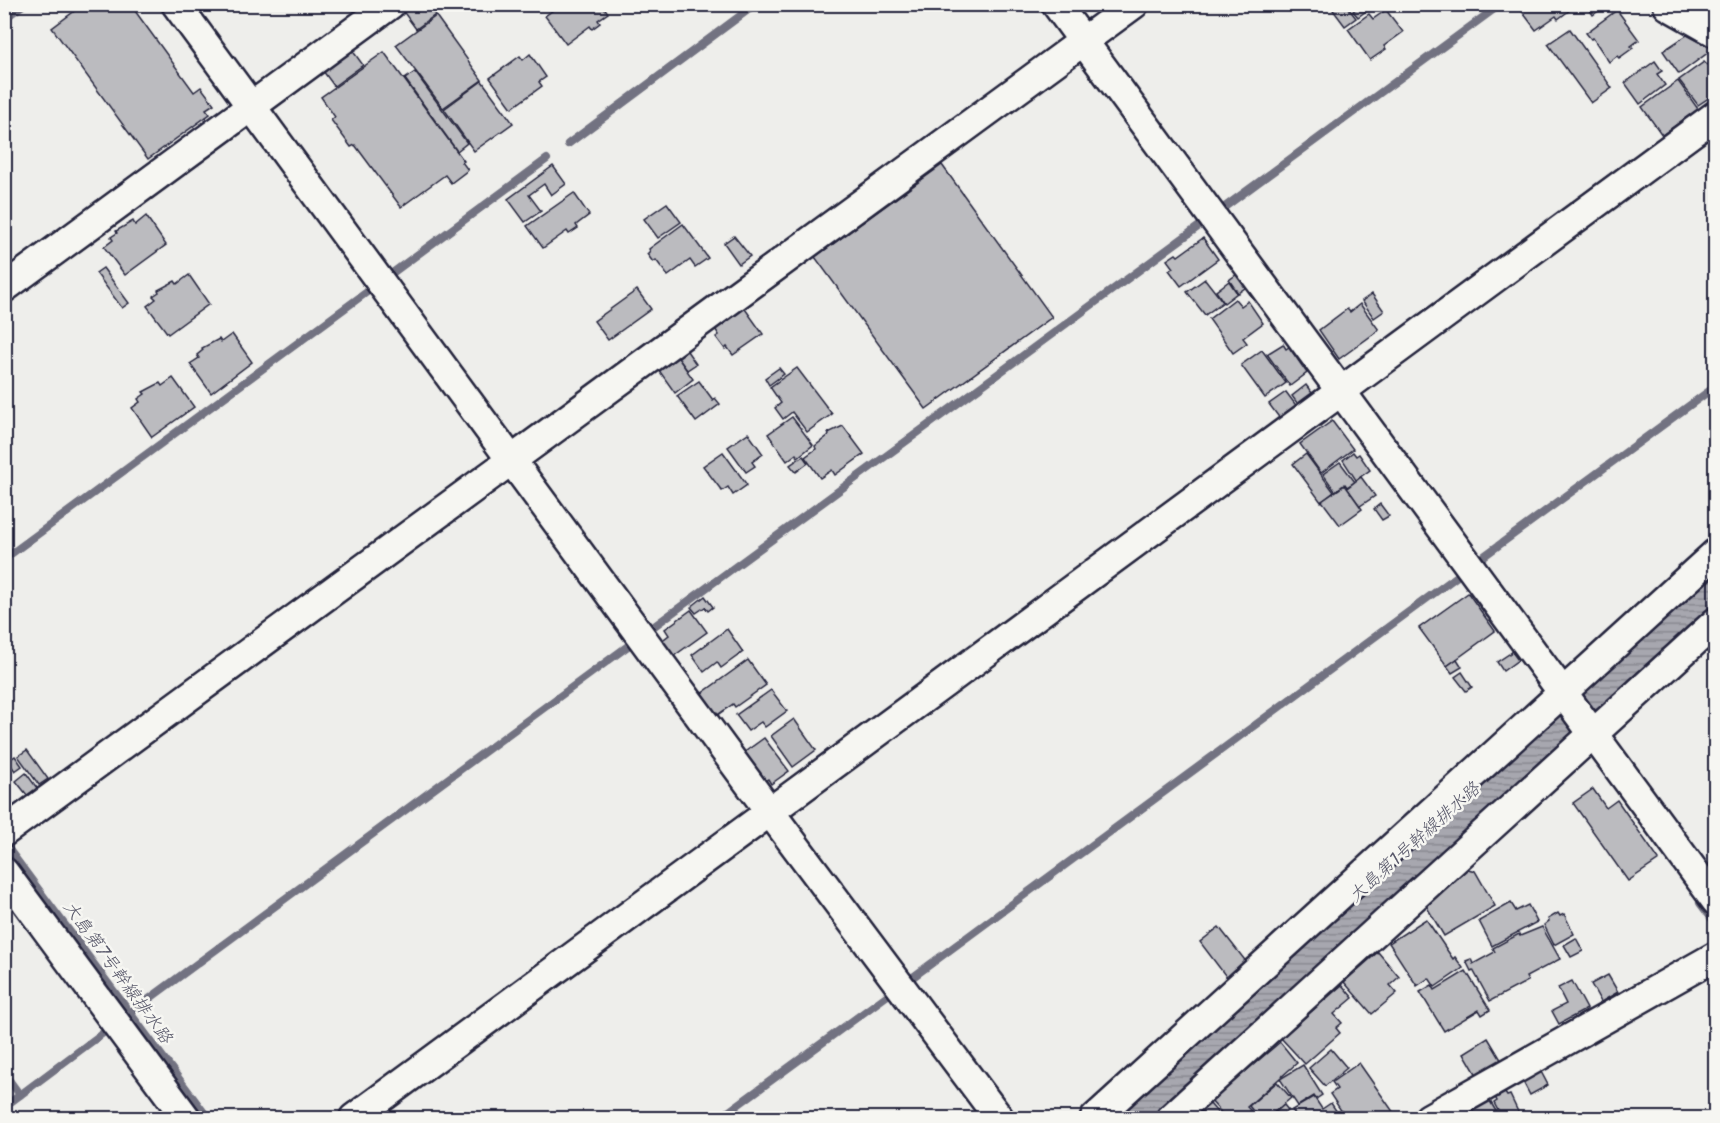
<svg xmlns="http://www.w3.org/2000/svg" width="1720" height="1123" viewBox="0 0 1720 1123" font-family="Pangolin,'Klee One',sans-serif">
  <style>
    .water { fill: url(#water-rules); stroke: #727281; stroke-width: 1.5 }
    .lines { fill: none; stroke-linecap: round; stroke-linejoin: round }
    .stream { stroke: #727281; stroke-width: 8 }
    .building { fill: #bbbbbf; stroke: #22223b; stroke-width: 1.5 }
    .minor-casing { stroke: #22223b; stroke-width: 33 }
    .tertiary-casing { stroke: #22223b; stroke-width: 38 }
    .minor { stroke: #f6f6f2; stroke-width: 28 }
    .tertiary { stroke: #f6f6f2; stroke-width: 33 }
    .labels { text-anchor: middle; stroke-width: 5; stroke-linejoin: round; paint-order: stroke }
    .water-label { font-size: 18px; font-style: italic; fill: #575769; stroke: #f6f6f2 }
  </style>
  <defs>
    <pattern id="water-rules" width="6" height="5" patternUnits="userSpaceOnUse" patternTransform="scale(1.5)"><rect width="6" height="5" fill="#a7a7af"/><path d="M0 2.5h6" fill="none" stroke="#888890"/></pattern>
  </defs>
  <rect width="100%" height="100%" fill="#eeeeeb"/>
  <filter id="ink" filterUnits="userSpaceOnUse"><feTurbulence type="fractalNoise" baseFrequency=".0167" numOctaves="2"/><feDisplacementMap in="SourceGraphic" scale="12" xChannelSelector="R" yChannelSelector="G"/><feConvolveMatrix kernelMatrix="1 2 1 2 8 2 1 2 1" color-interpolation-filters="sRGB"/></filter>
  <g filter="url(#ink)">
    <!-- water -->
    <polygon class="water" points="1715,571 1715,602 1150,1118 1116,1118"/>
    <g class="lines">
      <!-- stream -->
      <g class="stream">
        <polyline points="4,19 24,4"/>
        <polyline points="568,144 756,4"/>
        <polyline points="1222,209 1501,4"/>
        <polyline points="391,274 547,159"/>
        <polyline points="4,559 371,289"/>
        <polyline points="1480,559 1716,386"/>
        <polyline points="653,627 1202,224"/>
        <polyline points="4,843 208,1118"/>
        <polyline points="1700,903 1716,924"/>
        <polyline points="909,980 1456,577"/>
        <polyline points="130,1013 632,643"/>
        <polyline points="4,1073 20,1095"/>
        <polyline points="4,1107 103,1033"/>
        <polyline points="720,1118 889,994"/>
      </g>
    </g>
    <!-- building -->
    <g class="building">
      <polygon points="84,4 130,4 194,92 201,87 214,104 206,109 210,114 148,159 52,28"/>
      <polygon points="410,4 427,4 435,15 416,29 402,10"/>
      <polygon points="549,4 602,4 608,13 598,20 600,23 592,29 590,26 566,44 545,16 553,10"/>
      <polygon points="1341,4 1345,4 1356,18 1345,26 1333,10"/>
      <polygon points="1362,4 1373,6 1358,17 1353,11"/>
      <polygon points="1520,4 1578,4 1558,19 1556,16 1536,30 1518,6"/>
      <polygon points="1586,4 1608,4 1593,15"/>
      <polygon points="1386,10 1403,32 1384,46 1386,49 1370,60 1348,29 1369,14 1373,19"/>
      <polygon points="1617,10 1639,40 1631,46 1633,48 1619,58 1617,56 1609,62 1593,38 1591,39 1586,33"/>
      <polygon points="436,16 482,80 443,108 396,45"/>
      <polygon points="1570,29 1612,88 1591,103 1548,44"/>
      <polygon points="1687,35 1713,49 1679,74 1663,51"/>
      <polygon points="352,50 363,65 334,86 323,71"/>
      <polygon points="384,52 464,161 462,162 468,170 451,183 445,175 401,207 355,145 351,147 331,120 335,117 321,97"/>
      <polygon points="530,54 546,77 539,82 542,86 512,108 490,78 520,56 523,60"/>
      <polygon points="1716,59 1716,93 1698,105 1679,80 1704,62 1707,65"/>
      <polygon points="1655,61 1662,71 1657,74 1665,85 1640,104 1625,83"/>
      <polygon points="415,72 467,143 457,151 405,79"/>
      <polygon points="482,81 513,123 474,151 444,109"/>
      <polygon points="1678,81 1698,109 1662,135 1642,107"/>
      <polygon points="942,165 1052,317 926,409 815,257"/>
      <polygon points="553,166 566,184 551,195 544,184 529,195 541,211 525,222 508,199"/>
      <polygon points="574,193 589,215 576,225 578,228 569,234 567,231 543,248 527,226"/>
      <polygon points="667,203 681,222 658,238 644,219"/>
      <polygon points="146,216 166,245 125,275 104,247 113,240 111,237 117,233 116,231 133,221 135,225"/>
      <polygon points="683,224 708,258 695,267 690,260 668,276 656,260 653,262 647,254 650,251 649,249"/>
      <polygon points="734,236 750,256 739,264 724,243"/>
      <polygon points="1203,238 1218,259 1181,286 1169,270 1173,268 1167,260 1176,254 1178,256"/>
      <polygon points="103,268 129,303 122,308 96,273"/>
      <polygon points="1240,272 1249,285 1238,293 1229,280"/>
      <polygon points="189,275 209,304 168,334 147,306 156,299 153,296 159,292 158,290 175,281 177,284"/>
      <polygon points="1205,279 1223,302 1205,315 1187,292"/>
      <polygon points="1229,281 1237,293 1224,303 1216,291"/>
      <polygon points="637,290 651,309 608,340 594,321"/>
      <polygon points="1372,294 1384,311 1374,318 1362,301"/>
      <polygon points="1235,299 1241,306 1248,301 1263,323 1243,338 1247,343 1233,353 1209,319"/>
      <polygon points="1360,304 1379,330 1339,359 1319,330 1347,309 1350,312"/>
      <polygon points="743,306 763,334 733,355 727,347 725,349 716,337 719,335 714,327"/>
      <polygon points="232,334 252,362 211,393 190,364 199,358 197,355 203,350 202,348 219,339 221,342"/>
      <polygon points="1283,344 1286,349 1289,347 1307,373 1290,386 1267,354"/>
      <polygon points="685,348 696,364 687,370 676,355"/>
      <polygon points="1262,350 1286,383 1265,398 1241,365"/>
      <polygon points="676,355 693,379 675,393 658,369"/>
      <polygon points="779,368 784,374 769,385 765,378"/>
      <polygon points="797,368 832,414 807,432 792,412 783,419 775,408 781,403 770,387"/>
      <polygon points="173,378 194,407 152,437 132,408 140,402 138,399 145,394 143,392 160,383 162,386"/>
      <polygon points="699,381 713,400 715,398 720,404 696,422 677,396"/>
      <polygon points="1306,385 1315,397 1300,407 1292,396"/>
      <polygon points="1286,392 1298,408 1281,420 1269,404"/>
      <polygon points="792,417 813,445 798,457 796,454 787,461 768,434"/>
      <polygon points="1332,421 1353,449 1321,473 1300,444"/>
      <polygon points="843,426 864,454 835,475 832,470 820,478 805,457 816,449 815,446 829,435 828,433"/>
      <polygon points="748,433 763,454 752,462 755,466 746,472 728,447"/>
      <polygon points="723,452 747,485 733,495 728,487 722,491 703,466"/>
      <polygon points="1353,452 1356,456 1359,454 1370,470 1356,480 1343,460"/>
      <polygon points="1306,454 1334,492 1321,502 1293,464"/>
      <polygon points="803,456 808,463 796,472 790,465"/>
      <polygon points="1340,462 1355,482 1347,487 1345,484 1335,491 1323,474"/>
      <polygon points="1361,477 1375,496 1360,506 1347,488"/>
      <polygon points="1345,485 1362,509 1340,525 1322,501"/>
      <polygon points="1380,504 1389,516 1382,520 1374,509"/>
      <polygon points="1468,593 1495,631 1447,666 1419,628"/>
      <polygon points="705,596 713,607 708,611 705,607 696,613 691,607"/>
      <polygon points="691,610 707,632 671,658 660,642 669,635 665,629"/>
      <polygon points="727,629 743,652 721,668 717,662 704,672 692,655"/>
      <polygon points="1512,652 1518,660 1503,671 1497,662"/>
      <polygon points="1457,659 1462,667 1452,673 1447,666"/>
      <polygon points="748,660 766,685 735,707 733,704 716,716 701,694"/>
      <polygon points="1462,672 1472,687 1466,691 1455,677"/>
      <polygon points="771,690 787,711 765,727 761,722 748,731 736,715"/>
      <polygon points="794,719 816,750 793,767 771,736"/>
      <polygon points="764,738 789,771 771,784 768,779 763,782 742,754"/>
      <polygon points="27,750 48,779 39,785 18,756"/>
      <polygon points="15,756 22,766 15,771 8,761"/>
      <polygon points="26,773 37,788 27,795 16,781"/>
      <polygon points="1593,789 1606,808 1617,800 1659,860 1628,881 1573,803"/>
      <polygon points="1468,869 1475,871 1495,906 1444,936 1425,904 1431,901 1429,898"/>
      <polygon points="1511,903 1516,911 1528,905 1537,922 1492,946 1479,921"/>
      <polygon points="1558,913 1560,916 1564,914 1574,934 1554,945 1544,925 1549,921 1548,919"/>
      <polygon points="1426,919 1453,959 1455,957 1463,968 1435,987 1429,978 1417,986 1389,943"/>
      <polygon points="1219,927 1248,964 1228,979 1200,942"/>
      <polygon points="1542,927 1560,959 1526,977 1528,981 1490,1001 1473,970 1471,971 1466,961 1471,959 1473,964 1495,952 1493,948 1519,934 1520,936"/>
      <polygon points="1576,938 1583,951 1571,957 1564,945"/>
      <polygon points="1378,952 1399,977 1390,985 1397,993 1372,1014 1344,982"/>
      <polygon points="1466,971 1490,1010 1482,1015 1479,1010 1444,1031 1420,992 1432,985 1435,990"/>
      <polygon points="1608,975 1618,992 1601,1002 1591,984"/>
      <polygon points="1572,981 1587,1009 1559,1024 1552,1011 1566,1004 1558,988"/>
      <polygon points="1342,985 1353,998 1334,1014 1342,1023 1336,1028 1340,1033 1305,1064 1281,1038"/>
      <polygon points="1488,1038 1503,1063 1478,1077 1464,1053"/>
      <polygon points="1280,1042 1297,1063 1247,1107 1251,1111 1242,1118 1226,1118 1211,1101"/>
      <polygon points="1331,1049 1347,1068 1325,1086 1309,1068"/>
      <polygon points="1359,1063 1394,1113 1386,1118 1346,1118 1330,1094 1337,1089 1332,1082"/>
      <polygon points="1303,1065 1322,1095 1316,1099 1314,1096 1298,1106 1280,1079"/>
      <polygon points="1538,1066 1548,1085 1530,1095 1520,1076"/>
      <polygon points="1277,1082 1291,1098 1267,1118 1259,1118 1249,1106"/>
      <polygon points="1505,1093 1507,1096 1510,1095 1520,1116 1514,1118 1502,1118 1494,1103 1497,1101 1495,1097"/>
      <polygon points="1487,1096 1500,1118 1474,1118 1467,1106"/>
      <polygon points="1314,1097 1322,1109 1331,1103 1341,1118 1298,1118 1292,1110"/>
      <polygon points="1210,1104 1222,1118 1193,1118"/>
      <polygon points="1284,1105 1288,1110 1279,1118 1269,1118"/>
    </g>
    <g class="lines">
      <defs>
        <g id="minor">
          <polyline points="176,4 770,812 999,1118"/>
          <polyline points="1056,4 1716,901"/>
          <polyline points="4,288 391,4"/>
          <polyline points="4,832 1134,4"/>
          <polyline points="4,872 186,1118"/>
          <polyline points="354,1118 1716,115"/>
          <polyline points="1095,1118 1716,553"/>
          <polyline points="1171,1118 1716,622"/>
          <polyline points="1429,1118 1716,956"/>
        </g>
        <polyline id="tertiary" points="1670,4 1716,30"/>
      </defs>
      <!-- minor casing -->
      <use href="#minor" class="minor-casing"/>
      <!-- tertiary casing -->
      <use href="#tertiary" class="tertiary-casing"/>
      <!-- minor -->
      <use href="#minor" class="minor"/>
      <!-- tertiary -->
      <use href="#tertiary" class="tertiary"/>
    </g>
  </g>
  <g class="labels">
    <!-- water labels -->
    <g class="water-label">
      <text transform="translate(1414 842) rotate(-42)" y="6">大島第1号幹線排水路</text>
      <text transform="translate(118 972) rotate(54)" y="6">大島第7号幹線排水路</text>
    </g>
  </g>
  <!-- margin -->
  <rect width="1720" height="1123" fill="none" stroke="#f6f6f2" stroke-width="24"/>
  <rect x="12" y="12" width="1696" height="1099" fill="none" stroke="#22223b" stroke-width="2" filter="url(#ink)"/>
</svg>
